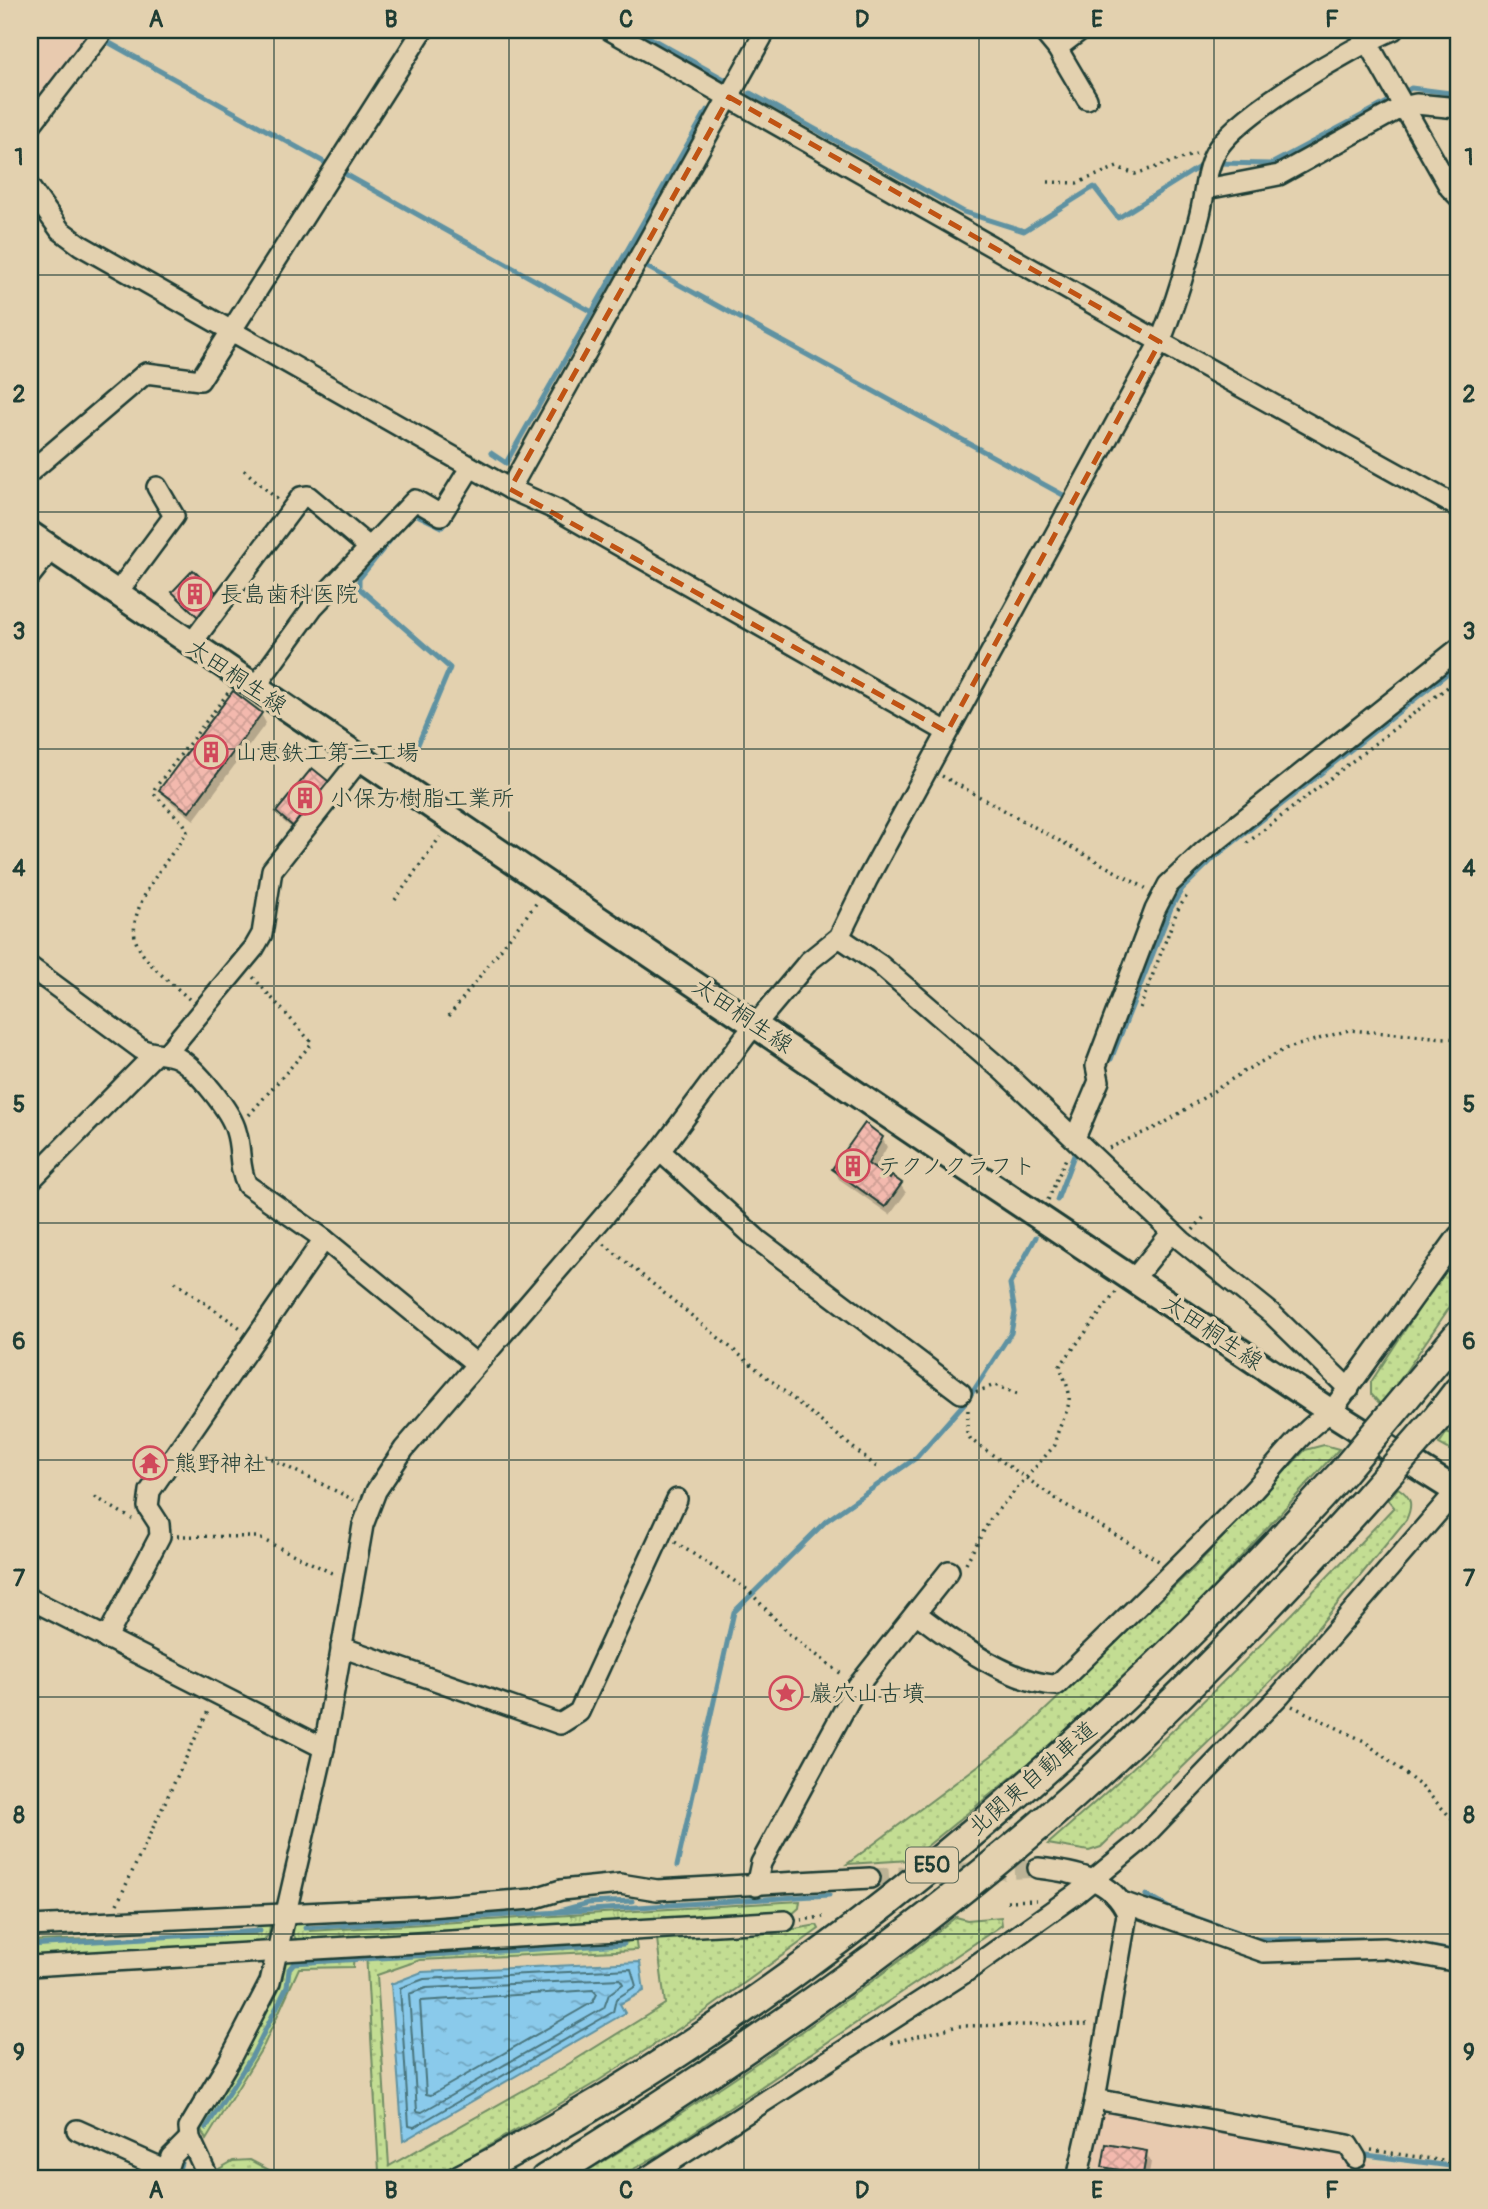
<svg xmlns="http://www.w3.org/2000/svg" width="1488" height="2209" viewBox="0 0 1488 2209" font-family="Pangolin,'Klee One',sans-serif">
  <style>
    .built { fill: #e8caaf }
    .grass { fill: url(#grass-dots); stroke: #718d64; stroke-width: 2 }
    .park { fill: url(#park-tufts); stroke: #718d64; stroke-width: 2 }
    .water { fill: url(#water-ripples); stroke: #5f92a2; stroke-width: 2 }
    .shadow { fill: #0003 }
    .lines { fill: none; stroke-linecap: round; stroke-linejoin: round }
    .shore { stroke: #4a757d; stroke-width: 2 }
    .stream { stroke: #5f92a2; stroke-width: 5 }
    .building { fill: url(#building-cross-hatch); stroke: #1f3d34; stroke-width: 2 }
    .minor-tunnel { stroke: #bcb396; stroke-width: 19; stroke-dasharray: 19 10; stroke-linecap: butt }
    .minor-casing { stroke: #1f3d34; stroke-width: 24 }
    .major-casing { stroke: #1f3d34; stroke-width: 30 }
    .highway-casing { stroke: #1f3d34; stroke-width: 33 }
    .path { stroke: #1f3d34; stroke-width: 3.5; stroke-dasharray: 2 5; stroke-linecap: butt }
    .minor { stroke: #e3d1af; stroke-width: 19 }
    .major { stroke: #e3d1af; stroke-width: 24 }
    .highway { stroke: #e3d1af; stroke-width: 28 }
    .highway-bridge-casing { stroke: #1f3d34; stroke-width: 33; stroke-linecap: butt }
    .highway-bridge { stroke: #e3d1af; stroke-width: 28 }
    .marked { fill: none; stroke: #c05314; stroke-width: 5; stroke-dasharray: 14 9; stroke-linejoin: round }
    .grid { fill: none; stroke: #1f3d34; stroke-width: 2; stroke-opacity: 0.55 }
    .labels { text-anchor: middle; stroke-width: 7; stroke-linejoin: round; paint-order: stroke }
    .shield { fill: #e3d1af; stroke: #5a6959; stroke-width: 2 }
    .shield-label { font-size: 21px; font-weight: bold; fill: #1f3d34 }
    .poi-label { font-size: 23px; fill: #1f3d34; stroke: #e3d1af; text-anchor: start }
    .street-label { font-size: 23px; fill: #1f3d34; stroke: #e3d1af }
    .neatline { fill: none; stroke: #1f3d34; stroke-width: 2.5 }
    .grid-label { font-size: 23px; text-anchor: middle; font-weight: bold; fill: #1f3d34 }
  </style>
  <defs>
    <pattern id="grass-dots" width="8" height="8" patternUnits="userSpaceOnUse" patternTransform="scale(1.75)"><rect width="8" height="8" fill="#c3dd93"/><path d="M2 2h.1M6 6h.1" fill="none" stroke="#a7bf7f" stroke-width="1.8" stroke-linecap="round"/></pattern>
    <pattern id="park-tufts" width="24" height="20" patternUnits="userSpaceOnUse" patternTransform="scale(1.75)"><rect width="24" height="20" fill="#c3dd93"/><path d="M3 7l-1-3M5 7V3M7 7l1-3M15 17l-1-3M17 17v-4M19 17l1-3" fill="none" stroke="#a7bf7f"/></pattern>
    <pattern id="water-ripples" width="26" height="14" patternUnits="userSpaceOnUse" patternTransform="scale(1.75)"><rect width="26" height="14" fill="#8acaeb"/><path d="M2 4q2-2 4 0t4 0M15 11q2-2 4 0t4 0" fill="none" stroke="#70a5bf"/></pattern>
    <pattern id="building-cross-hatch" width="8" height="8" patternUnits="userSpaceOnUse" patternTransform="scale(1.75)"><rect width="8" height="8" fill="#f3b9ae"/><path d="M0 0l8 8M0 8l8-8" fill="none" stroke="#d0a096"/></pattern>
  </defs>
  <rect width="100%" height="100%" fill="#e3d1af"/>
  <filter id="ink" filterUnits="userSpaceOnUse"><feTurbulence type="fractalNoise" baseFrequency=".0143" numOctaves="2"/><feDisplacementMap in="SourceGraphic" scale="14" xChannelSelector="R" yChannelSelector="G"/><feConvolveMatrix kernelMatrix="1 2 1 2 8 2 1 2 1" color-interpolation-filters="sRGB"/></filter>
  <g filter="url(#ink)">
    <!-- built -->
    <g class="built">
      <polygon points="30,30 94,30 30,116"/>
      <polygon points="1101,2112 1367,2159 1371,2163 1458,2173 1458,2179 1208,2177 1121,2179 1098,2171 1092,2163"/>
    </g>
    <!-- grass -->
    <g class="grass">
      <polygon points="1458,1249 1458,1295 1382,1406 1371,1394 1371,1382"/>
      <polygon points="1458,1428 1458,1450 1450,1450 1439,1444 1447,1432 1453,1435"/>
      <polygon points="1324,1445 1339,1449 1186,1617 1045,1750 910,1860 847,1864 1019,1735 1194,1568 1305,1450"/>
      <path d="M 1398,1488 C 1412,1497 1413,1505 1406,1520 L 1289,1663 L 1101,1847 L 1089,1851 L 1048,1844 C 1170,1738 1283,1625 1394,1507 L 1388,1500 Z"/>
      <path d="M 956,1917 L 967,1920 L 1001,1917 L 1002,1925 L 667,2150 L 616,2179 L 574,2179 C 707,2100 834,2013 956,1917 Z"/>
      <polygon points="817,1925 819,1929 700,2015 595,2083 463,2161 426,2179 364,2179 379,2171 366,1953 635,1936 637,1950 420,1960 377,1975 389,2166 554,2073 665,2004 657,1939 769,1927 772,1933"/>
      <polygon points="354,1952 353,1967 299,1968 264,2045 206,2140 199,2125 250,2044 273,1998 284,1963 290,1957"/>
      <polygon points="250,2160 286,2179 224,2179 219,2169 233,2161"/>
    </g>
    <!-- park -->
    <g class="park">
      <polygon points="800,1901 799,1908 790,1916 297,1941 292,1932 292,1923 306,1922 310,1931"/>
      <polygon points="270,1924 269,1934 259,1946 30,1961 30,1941 255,1934 257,1925"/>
    </g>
    <!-- water -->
    <polygon class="water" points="640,1962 644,1991 620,2004 625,2013 403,2141 391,1984 422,1972"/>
    <!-- shadow -->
    <g class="shadow">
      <polygon points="174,593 217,596 202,622"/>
      <polygon points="261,714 266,723 194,820 167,799 161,790"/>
      <polygon points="312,770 303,837 283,821 278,812"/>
      <polygon points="882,1138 887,1147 874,1170 890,1182 900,1184 906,1193 890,1215 839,1179 834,1169"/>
      <polygon points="1146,2153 1151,2162 1148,2179 1109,2176 1104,2167"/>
    </g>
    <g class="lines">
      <!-- shore -->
      <g class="shore">
        <polygon points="631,1969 636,1986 616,1999 613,2012 414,2127 409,2126 400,1988 424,1979"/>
        <polygon points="620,1979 623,1984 609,1994 604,2008 422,2112 417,2111 409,1994 426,1988"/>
        <polygon points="593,1990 597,1994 593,2002 431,2095 426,2094 420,2001"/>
      </g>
      <!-- stream -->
      <g class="stream">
        <polyline points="636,30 724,79"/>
        <polyline points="106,41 331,166"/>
        <polyline points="750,93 964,212 1024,231 1094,187 1118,218 1207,162"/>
        <polyline points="1402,94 1411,88 1458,94"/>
        <polyline points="1217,163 1271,164 1393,99"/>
        <polyline points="338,170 592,312"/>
        <polyline points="625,255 1065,496"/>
        <polyline points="491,453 506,463 707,110"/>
        <polyline points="413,513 442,527 447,520"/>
        <polyline points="397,532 359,579 359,588 450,668 413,756"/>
        <polyline points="1111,1059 1171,908 1182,889 1216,856 1458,665"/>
        <polyline points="1057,1200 1076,1150"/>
        <polyline points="677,1866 734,1612 826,1521 916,1458 968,1399 1011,1333 1015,1312 1010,1284 1036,1237"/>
        <polyline points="1146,1895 1169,1908 1257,1939 1386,1939"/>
        <polyline points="556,1912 588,1903 632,1901"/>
        <polyline points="305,1928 829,1895"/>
        <polyline points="30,1945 260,1931"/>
        <polyline points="1431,1947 1458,1952"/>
        <polyline points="206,2128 252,2056 287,1987 289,1969 294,1963 624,1944"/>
        <polyline points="1359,2154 1458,2167"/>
        <polyline points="176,2179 181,2163"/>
      </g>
    </g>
    <!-- building -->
    <g class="building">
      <polygon points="193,570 219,595 198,617 172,592"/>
      <polygon points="233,691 262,713 189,812 159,790"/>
      <polygon points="312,768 333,785 297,830 276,812"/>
      <polygon points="865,1123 883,1137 868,1164 890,1179 892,1176 902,1183 885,1207 832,1169"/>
      <polygon points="1106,2144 1147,2151 1143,2174 1102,2167"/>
    </g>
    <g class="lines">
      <!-- minor-tunnel -->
      <polyline class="minor-tunnel" points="870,1878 1038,1868"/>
      <defs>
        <g id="minor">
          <polyline points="610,30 1171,348 1458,507"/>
          <polyline points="766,30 510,489 557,510 947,732"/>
          <polyline points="1042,30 1057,48 1087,99"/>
          <polyline points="1361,31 1450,188 1458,196"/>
          <polyline points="1057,48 1081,30"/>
          <polyline points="30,126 104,30"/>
          <polyline points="30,188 60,230 80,245 510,489"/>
          <polyline points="1206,189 1279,175 1402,107 1416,104 1458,108"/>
          <polyline points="30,472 146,373 200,380 423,30"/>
          <polyline points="30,576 52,548"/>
          <polyline points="117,593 174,516 157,487"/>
          <polyline points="191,644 301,497 308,496 370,548"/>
          <polyline points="257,690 263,676 313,607 415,500 441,515 470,468"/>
          <polyline points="839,937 879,964 1003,1071 1182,1241 1271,1313 1349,1389"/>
          <path d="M 30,967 L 141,1049 C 153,1055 166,1052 178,1058 C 196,1068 231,1111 236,1131 C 242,1149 238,1168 247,1185 L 324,1239 L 475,1363"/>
          <polyline points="166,1054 254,948 262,934 272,870 360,759"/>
          <polyline points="1075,1138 1099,1081 1096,1066 1155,910 1168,885 1203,852 1458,649"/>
          <polyline points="660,1151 758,1240 961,1393"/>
          <polyline points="30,1181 154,1055"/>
          <polyline points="1133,1280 1172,1232"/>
          <polyline points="30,1599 324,1748"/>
          <path d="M 916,1613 C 952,1641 1011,1684 1057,1685 C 1122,1622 1185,1560 1248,1496 C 1275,1469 1299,1431 1331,1412 L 1458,1236"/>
          <polyline points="106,1639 160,1536 159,1524 148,1507 150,1491 324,1239"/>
          <polyline points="341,1647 560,1724 579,1712 677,1499"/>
          <path d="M 1038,1868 C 1072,1872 1113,1878 1127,1914 L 1095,2099 L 1077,2179"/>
          <polyline points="756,1886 761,1863 856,1688 949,1571"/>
          <polyline points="1122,1902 1264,1952 1385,1948 1458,1962"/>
          <polyline points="30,1926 429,1907 532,1899 561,1890 620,1884 657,1890 870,1878"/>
          <polyline points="30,1966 785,1921"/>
          <polyline points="1095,2099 1348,2145 1356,2158"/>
          <polyline points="77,2130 166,2170"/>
          <polyline points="164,2179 171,2157 190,2138"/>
          <path d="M 209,2179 L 190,2138 L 189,2128 L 229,2061 L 270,1982 L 324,1748 L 363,1525 L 376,1491 L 404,1449 L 660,1151 L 745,1037 L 809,961 L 839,937 L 867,880 L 1160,342 C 1177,300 1189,258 1200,214 C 1205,194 1205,172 1215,153 C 1233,116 1352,47 1393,30"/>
          <polyline points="644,2179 963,1974 1076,1894 1139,1842 1280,1695 1458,1489"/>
        </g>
        <polyline id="major" points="30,534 966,1168 1331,1412 1458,1492"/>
        <g id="highway">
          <polyline points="1405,1398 1458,1335"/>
          <polyline points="1438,1417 1458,1391"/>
          <path d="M 461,2179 C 793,2009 1093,1749 1342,1473"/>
          <path d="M 545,2179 C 729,2064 912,1940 1074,1795 C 1178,1701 1276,1600 1370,1495"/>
        </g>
      </defs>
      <!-- minor casing -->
      <use href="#minor" class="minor-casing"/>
      <!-- major casing -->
      <use href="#major" class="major-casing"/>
      <!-- highway casing -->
      <use href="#highway" class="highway-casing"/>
      <!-- path -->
      <g class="path">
        <polyline points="1048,182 1077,183 1117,167 1135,174 1196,154"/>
        <polyline points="244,470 278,500"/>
        <polyline points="942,776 1147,889"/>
        <polyline points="1247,843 1458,679"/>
        <polyline points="395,900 440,837"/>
        <path d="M 189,999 C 173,984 149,967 139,948 C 119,914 169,860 187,832 L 184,824 L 154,794 L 155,788 L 228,693"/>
        <polyline points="1140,1008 1177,911 1188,894"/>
        <polyline points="449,1016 538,901"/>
        <polyline points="249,1115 312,1043 253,977"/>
        <polyline points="1109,1148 1163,1124 1246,1070 1285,1049 1349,1030 1458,1039"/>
        <polyline points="1048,1200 1067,1156"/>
        <polyline points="1193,1230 1204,1217"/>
        <polyline points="604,1244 879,1469"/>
        <polyline points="175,1282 242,1329"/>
        <polyline points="976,1392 995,1385 1018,1394"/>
        <polyline points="968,1410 967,1432 971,1440 1061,1502 1159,1561"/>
        <polyline points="265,1456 354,1500"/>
        <polyline points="95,1497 132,1519"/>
        <polyline points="177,1536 257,1537 336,1575"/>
        <polyline points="675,1542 748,1590 789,1634 844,1676"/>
        <path d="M 966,1563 L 991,1518 L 1055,1445 C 1056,1427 1071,1412 1069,1394 C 1068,1384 1062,1375 1060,1366 L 1116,1292"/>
        <polyline points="1292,1706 1364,1741 1422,1787 1458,1825"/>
        <polyline points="1007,1901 1036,1900"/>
        <polyline points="117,1904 209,1709"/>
        <polyline points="801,1920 823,1917"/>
        <polyline points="891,2043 958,2026 1091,2024"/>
        <polyline points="1371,2150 1458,2163"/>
      </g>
      <!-- minor -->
      <use href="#minor" class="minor"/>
      <!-- major -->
      <use href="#major" class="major"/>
      <!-- highway -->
      <use href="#highway" class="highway"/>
      <defs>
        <g id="highway-bridge">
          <polyline points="1342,1473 1405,1398"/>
          <polyline points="1370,1495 1438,1417"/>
        </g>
      </defs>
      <!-- highway-bridge casing -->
      <use href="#highway-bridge" class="highway-bridge-casing"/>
      <!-- highway-bridge -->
      <use href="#highway-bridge" class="highway-bridge"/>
    </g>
  </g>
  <!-- marked area -->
  <path class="marked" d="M 729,97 L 1160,342 L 947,732 L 510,489 Z"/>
  <!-- grid -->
  <path class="grid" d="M 274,30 L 274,2179M 509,30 L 509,2179M 744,30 L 744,2179M 979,30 L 979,2179M 1214,30 L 1214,2179M 30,275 L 1458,275M 30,512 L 1458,512M 30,749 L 1458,749M 30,986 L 1458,986M 30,1223 L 1458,1223M 30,1460 L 1458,1460M 30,1697 L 1458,1697M 30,1934 L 1458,1934"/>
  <!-- icons -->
  <defs>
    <symbol id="building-ring" viewBox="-11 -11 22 22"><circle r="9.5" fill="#e3d1af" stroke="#d1495b" stroke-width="1.5"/><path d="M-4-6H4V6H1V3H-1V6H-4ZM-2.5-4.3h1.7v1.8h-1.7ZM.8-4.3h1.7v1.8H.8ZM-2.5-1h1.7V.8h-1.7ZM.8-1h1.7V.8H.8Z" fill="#d1495b"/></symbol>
    <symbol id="temple-ring" viewBox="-11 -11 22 22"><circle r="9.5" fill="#e3d1af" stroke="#d1495b" stroke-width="1.5"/><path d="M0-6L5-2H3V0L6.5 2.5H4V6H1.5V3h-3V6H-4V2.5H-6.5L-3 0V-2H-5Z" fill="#d1495b"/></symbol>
    <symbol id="sight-ring" viewBox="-11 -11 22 22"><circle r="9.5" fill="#e3d1af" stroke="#d1495b" stroke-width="1.5"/><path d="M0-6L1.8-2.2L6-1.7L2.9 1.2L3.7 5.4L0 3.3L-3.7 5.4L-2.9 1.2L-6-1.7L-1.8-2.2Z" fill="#d1495b"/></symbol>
  </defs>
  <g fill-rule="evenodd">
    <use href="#building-ring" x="176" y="575" width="38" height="38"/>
    <use href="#building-ring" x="192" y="733" width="38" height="38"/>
    <use href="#building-ring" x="286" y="779" width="38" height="38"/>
    <use href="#building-ring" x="834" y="1147" width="38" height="38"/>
    <use href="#temple-ring" x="131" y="1444" width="38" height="38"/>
    <use href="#sight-ring" x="767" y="1674" width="38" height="38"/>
  </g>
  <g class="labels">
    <!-- shield labels -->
    <rect class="shield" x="906" y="1847.5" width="52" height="35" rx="5"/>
    <g class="shield-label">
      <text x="932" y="1872">E50</text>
    </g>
    <!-- poi labels -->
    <g class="poi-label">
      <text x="220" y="602">長島歯科医院</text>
      <text x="235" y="760">山恵鉄工第三工場</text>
      <text x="330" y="806">小保方樹脂工業所</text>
      <text x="878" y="1174">テクノクラフト</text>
      <text x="174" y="1471">熊野神社</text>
      <text x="810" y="1701">巖穴山古墳</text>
    </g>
    <!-- street labels -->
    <g class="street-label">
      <text transform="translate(237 676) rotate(34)" y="8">太田桐生線</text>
      <text transform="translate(743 1015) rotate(34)" y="8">太田桐生線</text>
      <text transform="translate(1213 1332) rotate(34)" y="8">太田桐生線</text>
      <text transform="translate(1032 1778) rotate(-41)" y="8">北関東自動車道</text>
    </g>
  </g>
  <!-- margin -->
  <rect width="1488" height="2209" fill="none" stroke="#e3d1af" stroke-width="77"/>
  <rect x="38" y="38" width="1412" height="2132" class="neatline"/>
  <g class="grid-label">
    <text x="156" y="27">A</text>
    <text x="391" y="27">B</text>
    <text x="626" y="27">C</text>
    <text x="862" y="27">D</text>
    <text x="1097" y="27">E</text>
    <text x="1332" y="27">F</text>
    <text x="19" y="165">1</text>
    <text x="1469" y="165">1</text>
    <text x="19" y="402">2</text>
    <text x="1469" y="402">2</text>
    <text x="19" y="639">3</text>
    <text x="1469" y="639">3</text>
    <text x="19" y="876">4</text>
    <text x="1469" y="876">4</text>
    <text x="19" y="1112">5</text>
    <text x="1469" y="1112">5</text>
    <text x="19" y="1349">6</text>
    <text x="1469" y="1349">6</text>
    <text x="19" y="1586">7</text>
    <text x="1469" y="1586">7</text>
    <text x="19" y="1823">8</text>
    <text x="1469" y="1823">8</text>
    <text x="19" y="2060">9</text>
    <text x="1469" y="2060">9</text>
    <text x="156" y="2198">A</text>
    <text x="391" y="2198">B</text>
    <text x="626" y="2198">C</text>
    <text x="862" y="2198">D</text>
    <text x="1097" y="2198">E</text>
    <text x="1332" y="2198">F</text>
  </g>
</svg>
